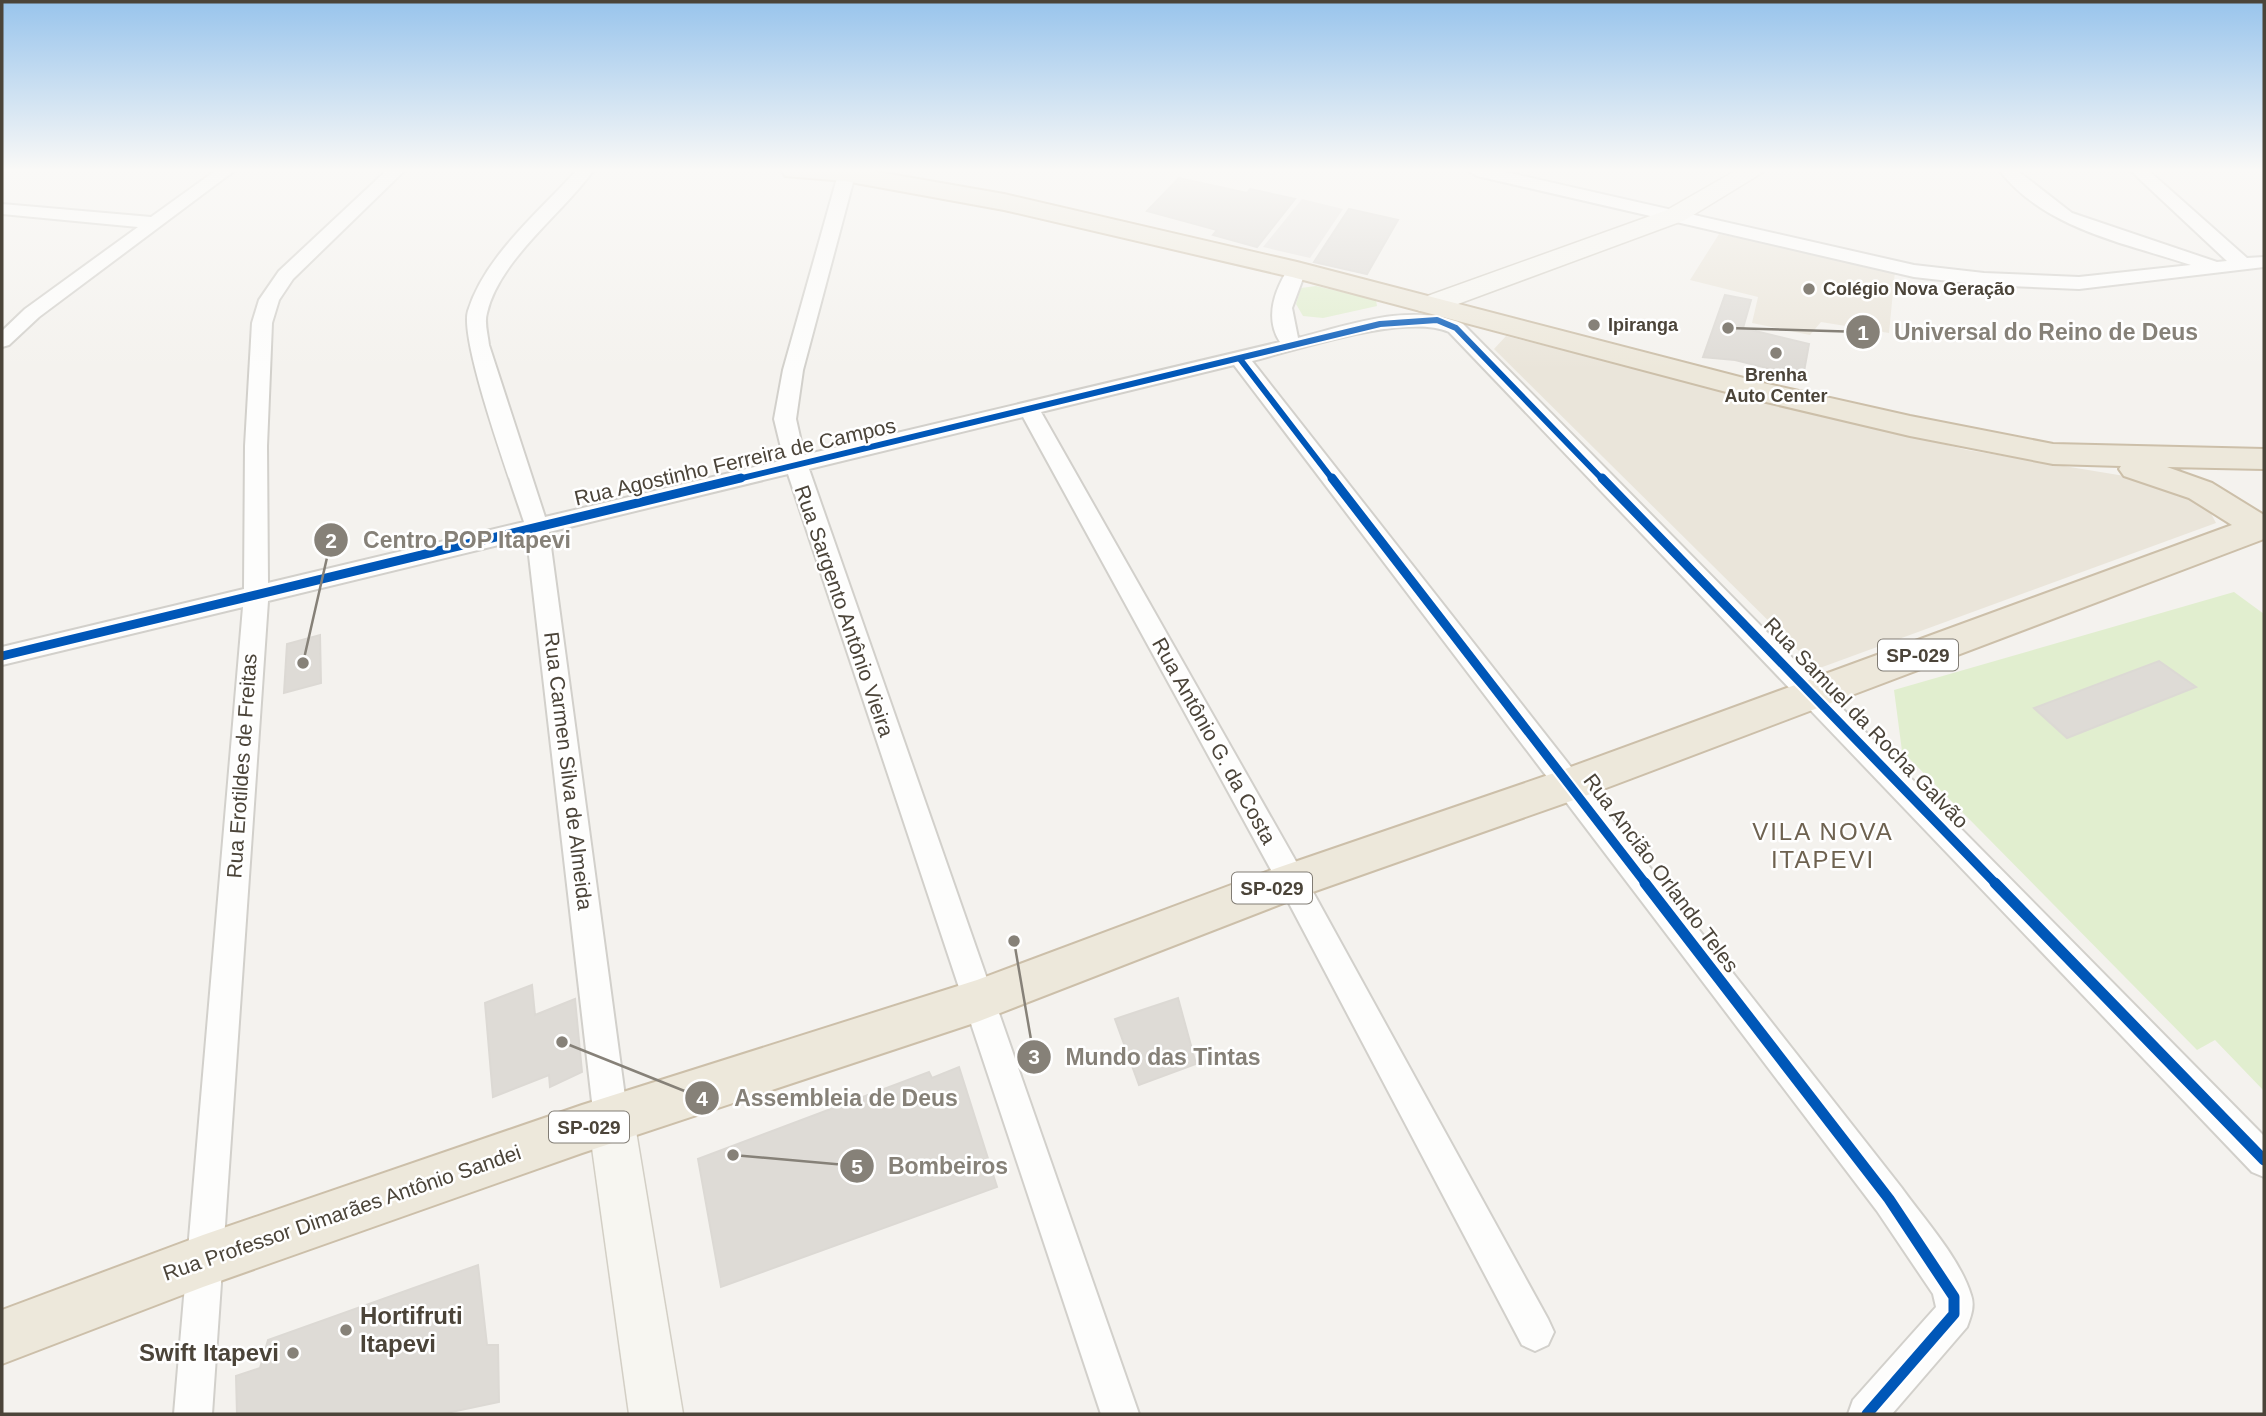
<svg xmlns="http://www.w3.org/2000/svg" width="2266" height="1416" viewBox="0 0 2266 1416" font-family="Helvetica,sans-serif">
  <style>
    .education { fill: #eae5da }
    .green { fill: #e1eecf }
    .parking { fill: #e6e3df }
    .building { fill: #dedbd6; stroke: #dcd9d4; stroke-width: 2 }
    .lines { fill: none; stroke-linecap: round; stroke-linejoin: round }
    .street-casing { stroke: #d2d0cb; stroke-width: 4 }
    .secondary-casing { stroke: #d3cfc5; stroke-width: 3 }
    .highway-casing { stroke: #ccbfa9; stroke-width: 4 }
    .street { fill: #fdfdfc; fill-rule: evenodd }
    .secondary { fill: #f7f6f1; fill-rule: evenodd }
    .highway { fill: #ede8db; fill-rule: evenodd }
    .cycleway-far2-casing { stroke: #fff; stroke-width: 10 }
    .cycleway-far1-casing { stroke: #fff; stroke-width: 13 }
    .cycleway-casing { stroke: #fff; stroke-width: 16 }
    .cycleway-far2 { stroke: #0057b8; stroke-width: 6 }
    .cycleway-far1 { stroke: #0057b8; stroke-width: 9 }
    .cycleway { stroke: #0057b8; stroke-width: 11 }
    .poi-dot { fill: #868178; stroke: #fff; stroke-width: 2.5 }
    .labels { text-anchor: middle; stroke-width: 5; stroke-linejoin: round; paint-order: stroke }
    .far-poi-label { font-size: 18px; font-weight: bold; fill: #4b4439; stroke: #fff; text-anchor: start }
    .shield { fill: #fff; stroke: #817c74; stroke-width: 2 }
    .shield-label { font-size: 19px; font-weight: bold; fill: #4b4439 }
    .street-label { font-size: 21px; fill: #4b4439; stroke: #fff }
    .quarter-label { font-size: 24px; letter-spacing: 2px; fill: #6e6250; stroke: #fff }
    .near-poi-label { font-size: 24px; font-weight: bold; fill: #4b4439; stroke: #fff; text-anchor: start }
    .leader { fill: none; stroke: #868178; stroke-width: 2.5 }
    .callout-dot { fill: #868178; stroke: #fff; stroke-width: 2.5 }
    .mark-label { font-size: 21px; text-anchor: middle; font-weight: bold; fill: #fff }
    .callout-label { font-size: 23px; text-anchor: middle; font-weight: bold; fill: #868178; stroke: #fff; stroke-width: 5; stroke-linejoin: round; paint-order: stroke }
  </style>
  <rect width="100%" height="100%" fill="#f4f2ee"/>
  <!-- education -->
  <g class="education">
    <polygon points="1719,234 1895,271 1889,333 1821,322 1810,335 1752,323 1758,297 1690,280"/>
    <polygon points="1506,336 1967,450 2167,483 2204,500 2216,523 1817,669 1494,349"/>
  </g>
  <!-- green -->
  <g class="green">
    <polygon points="1316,286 1376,300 1377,306 1323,318 1303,316 1296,304 1301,288"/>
    <polygon points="2234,592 2264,614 2264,1091 2215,1040 2197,1050 1902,751 1894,690"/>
  </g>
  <!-- parking -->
  <polygon class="parking" points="1302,199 1343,209 1310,258 1263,247"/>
  <!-- building -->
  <g class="building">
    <polygon points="1179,178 1247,193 1250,189 1295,199 1257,247 1213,235 1217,230 1147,211"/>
    <polygon points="1349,209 1398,220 1367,274 1314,262"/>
    <polygon points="1725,295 1751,300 1743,328 1809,344 1803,377 1735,360 1703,357"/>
    <polygon points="320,635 321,683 284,693 287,644"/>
    <polygon points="2159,661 2196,687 2067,738 2034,708"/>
    <polygon points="532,985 535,1015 575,999 582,1072 550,1087 549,1075 493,1097 485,1003"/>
    <polygon points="1178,998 1196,1064 1139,1085 1115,1019"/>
    <polygon points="959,1067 997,1187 721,1287 698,1159 929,1072 932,1078"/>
    <polygon points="478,1265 487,1345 498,1345 499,1402 442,1414 237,1414 236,1376 260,1368 268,1340"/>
  </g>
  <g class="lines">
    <defs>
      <g id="street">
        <polygon points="215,171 234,171 39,317 9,345 2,347 2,331 25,309 138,227 2,214 2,204 151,217"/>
        <path d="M 386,171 L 404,171 L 293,279 L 279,300 L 272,323 L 267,446 L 268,583 L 524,522 C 512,485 459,340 468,311 C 485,256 539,212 576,171 L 593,171 C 562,214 499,260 487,313 C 484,323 488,335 489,345 L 545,517 L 784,460 L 774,419 L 783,370 L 839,171 L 856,171 L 803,370 L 796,419 L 804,455 L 1280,342 C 1264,317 1275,289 1290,266 L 1304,266 L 1306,270 L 1292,308 L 1298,338 C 1350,325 1411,302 1463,324 L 2264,1136 L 2264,1177 L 2252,1172 L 1449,332 C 1405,313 1300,349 1252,361 L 1901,1187 C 1923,1218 1960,1258 1971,1295 C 1975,1306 1971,1316 1967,1327 L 1892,1414 L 1848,1414 L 1853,1400 L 1936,1307 L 1933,1294 L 1877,1211 L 1234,365 L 1041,412 L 1302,872 L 1548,1319 L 1554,1332 L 1548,1345 L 1535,1351 L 1522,1345 L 1282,890 L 1023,417 L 809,469 L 1139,1414 L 1101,1414 L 788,474 L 549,532 L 628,1119 L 623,1131 L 611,1135 L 599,1131 L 594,1119 L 527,538 L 268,601 L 212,1414 L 174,1414 L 243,607 L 2,665 L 2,647 L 244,589 L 245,446 L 252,323 L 259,300 L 279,271 Z"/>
        <path d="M 1469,171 L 1501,171 L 1914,265 L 1984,273 L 2079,277 L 2191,265 C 2125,243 2045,229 2000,171 L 2018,171 L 2072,213 L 2217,262 L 2227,261 L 2131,171 L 2149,171 L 2247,258 L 2264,257 L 2264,267 L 2079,289 L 1984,285 L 1914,277 L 1477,176 Z"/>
      </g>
      <g id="secondary">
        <polygon points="1735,171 1765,171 1685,220 1439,311 1419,311 1416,305 1419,299 1667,210"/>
        <polygon points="611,1096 628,1103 634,1119 683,1414 629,1414 588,1119 594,1103"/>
      </g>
      <polygon id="highway" points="782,171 872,171 1004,194 1297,262 1763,383 1910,416 2053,444 2264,449 2264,469 2167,467 2212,483 2264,515 2264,539 1585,796 1307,894 977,1022 582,1153 203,1287 2,1364 2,1310 203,1235 582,1105 977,980 1277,868 1557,772 2232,525 2189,498 2124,476 2119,469 2121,466 2053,464 1910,436 1749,398 1292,277 1004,210 845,181 785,176"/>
    </defs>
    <!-- street casing -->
    <use href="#street" class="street-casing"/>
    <!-- secondary casing -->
    <use href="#secondary" class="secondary-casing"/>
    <!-- highway casing -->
    <use href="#highway" class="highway-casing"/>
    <!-- street -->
    <use href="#street" class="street"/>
    <!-- secondary -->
    <use href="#secondary" class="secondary"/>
    <!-- highway -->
    <use href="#highway" class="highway"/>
    <defs>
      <g id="cycleway-far2">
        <polyline points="1240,359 1333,480"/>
        <polyline points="734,480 1380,324 1437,320 1456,328 1603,480"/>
      </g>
      <g id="cycleway-far1">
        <polyline points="1332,478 1646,884"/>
        <polyline points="1602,478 1996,884"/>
        <polyline points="2,656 741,478"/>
      </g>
      <g id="cycleway">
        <polyline points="1645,883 1889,1199 1954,1297 1954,1314 1867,1414"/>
        <polyline points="1995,883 2264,1160"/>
      </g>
    </defs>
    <!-- cycleway-far2 casing -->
    <use href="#cycleway-far2" class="cycleway-far2-casing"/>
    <!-- cycleway-far1 casing -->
    <use href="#cycleway-far1" class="cycleway-far1-casing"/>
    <!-- cycleway casing -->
    <use href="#cycleway" class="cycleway-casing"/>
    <!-- cycleway-far2 -->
    <use href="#cycleway-far2" class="cycleway-far2"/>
    <!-- cycleway-far1 -->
    <use href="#cycleway-far1" class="cycleway-far1"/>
    <!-- cycleway -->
    <use href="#cycleway" class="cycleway"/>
  </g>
  <!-- sky -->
  <linearGradient id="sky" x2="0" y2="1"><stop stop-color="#98c4ec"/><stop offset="0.46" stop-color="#faf9f7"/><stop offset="1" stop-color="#faf9f7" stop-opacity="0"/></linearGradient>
  <rect width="2266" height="370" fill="url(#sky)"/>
  <!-- markers -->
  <g class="poi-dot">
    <circle cx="1809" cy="289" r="7"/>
    <circle cx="1594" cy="325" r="7"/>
    <circle cx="1776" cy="353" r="7"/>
    <circle cx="346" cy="1330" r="7"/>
    <circle cx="293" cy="1353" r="7"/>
  </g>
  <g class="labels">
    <!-- far-poi labels -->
    <g class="far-poi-label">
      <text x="1823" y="295">Colégio Nova Geração</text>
      <text x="1608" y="331">Ipiranga</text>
      <text x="1776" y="381" text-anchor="middle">Brenha<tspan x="1776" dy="21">Auto Center</tspan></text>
    </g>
    <!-- shield labels -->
    <g class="shield">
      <rect x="1878" y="639.5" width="80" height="31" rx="5"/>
      <rect x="1232" y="872.5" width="80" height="31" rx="5"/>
      <rect x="549" y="1111.5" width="80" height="31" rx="5"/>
    </g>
    <g class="shield-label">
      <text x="1918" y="662">SP-029</text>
      <text x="1272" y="895">SP-029</text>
      <text x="589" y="1134">SP-029</text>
    </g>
    <!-- street labels -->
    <g class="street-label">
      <text transform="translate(735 462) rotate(-13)" y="7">Rua Agostinho Ferreira de Campos</text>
      <text transform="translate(844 611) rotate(71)" y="7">Rua Sargento Antônio Vieira</text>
      <text transform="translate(1866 723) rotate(46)" y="7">Rua Samuel da Rocha Galvão</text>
      <text transform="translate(1214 741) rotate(61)" y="7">Rua Antônio G. da Costa</text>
      <text transform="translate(242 766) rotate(-86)" y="7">Rua Erotildes de Freitas</text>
      <text transform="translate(568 771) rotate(83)" y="7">Rua Carmen Silva de Almeida</text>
      <text transform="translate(1661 873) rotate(53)" y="7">Rua Ancião Orlando Teles</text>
      <text transform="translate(342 1213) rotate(-19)" y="7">Rua Professor Dimarães Antônio Sandei</text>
    </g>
    <!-- quarter labels -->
    <g class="quarter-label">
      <text x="1823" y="840">VILA NOVA<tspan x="1823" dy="28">ITAPEVI</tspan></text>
    </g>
    <!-- near-poi labels -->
    <g class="near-poi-label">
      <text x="360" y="1324">Hortifruti<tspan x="360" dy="28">Itapevi</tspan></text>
      <text x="279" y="1361" text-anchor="end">Swift Itapevi</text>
    </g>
  </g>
  <!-- callouts -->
  <path class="leader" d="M1728 328L1863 332M303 663L331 540M1014 941L1034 1057M562 1042L702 1098M733 1155L857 1166"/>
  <g class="callout-dot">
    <circle cx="1728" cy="328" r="7"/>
    <circle cx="303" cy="663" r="7"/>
    <circle cx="1014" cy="941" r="7"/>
    <circle cx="562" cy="1042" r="7"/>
    <circle cx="733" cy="1155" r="7"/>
    <circle cx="1863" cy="332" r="18"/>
    <circle cx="331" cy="540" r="18"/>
    <circle cx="1034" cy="1057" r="18"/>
    <circle cx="702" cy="1098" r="18"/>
    <circle cx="857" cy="1166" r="18"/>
  </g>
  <g class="mark-label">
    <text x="1863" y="340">1</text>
    <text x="331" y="548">2</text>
    <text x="1034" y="1064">3</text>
    <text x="702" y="1106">4</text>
    <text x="857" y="1174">5</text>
  </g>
  <g class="callout-label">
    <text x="2046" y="340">Universal do Reino de Deus</text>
    <text x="467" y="548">Centro POP Itapevi</text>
    <text x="1163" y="1065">Mundo das Tintas</text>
    <text x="846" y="1106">Assembleia de Deus</text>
    <text x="948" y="1174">Bombeiros</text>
  </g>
  <!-- border -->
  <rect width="2266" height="1416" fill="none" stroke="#4b4439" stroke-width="7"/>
</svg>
